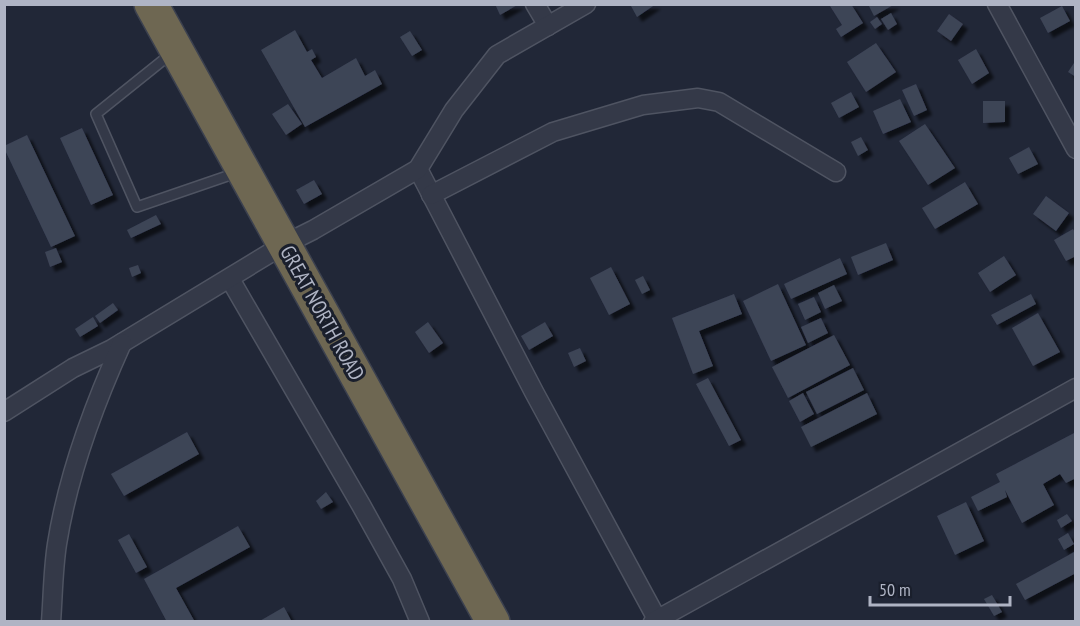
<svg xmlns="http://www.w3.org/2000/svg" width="1080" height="626" viewBox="0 0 1080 626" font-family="'PT Sans Narrow',sans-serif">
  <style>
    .building { fill: #3d4457; filter: url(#shadow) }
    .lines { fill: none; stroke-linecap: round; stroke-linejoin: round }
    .lane-casing { stroke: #4f5462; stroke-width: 12 }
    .street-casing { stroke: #4f5462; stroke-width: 21 }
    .highway-casing { stroke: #3c414f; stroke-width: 36 }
    .lane { stroke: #343948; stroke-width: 9 }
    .street { stroke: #343948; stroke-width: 18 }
    .highway { stroke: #6e6752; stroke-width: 33 }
    .labels { text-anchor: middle; stroke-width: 6; stroke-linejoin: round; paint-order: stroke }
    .street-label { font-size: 21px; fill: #afb4c4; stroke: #1a1f2c }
  </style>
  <defs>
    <filter id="shadow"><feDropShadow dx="5" dy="5" stdDeviation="1.5" flood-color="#0009"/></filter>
  </defs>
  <rect width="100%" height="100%" fill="#212737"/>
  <!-- building -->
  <g class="building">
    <polygon points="495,4 519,4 500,15"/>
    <polygon points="633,4 656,4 637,17 631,6"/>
    <polygon points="833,4 851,4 863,23 841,37 836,29 842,25 830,6"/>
    <polygon points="868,4 895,4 874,16"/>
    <polygon points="1062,6 1070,21 1048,33 1040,18"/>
    <polygon points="891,13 897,24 888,30 881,19"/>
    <polygon points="949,14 963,24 951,41 937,31"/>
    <polygon points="877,17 882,24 875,29 870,22"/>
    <polygon points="295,30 307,52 312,49 316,57 311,60 322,78 356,58 365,76 375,70 382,84 305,127 261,50"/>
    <polygon points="410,31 422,50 412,56 400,37"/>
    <polygon points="876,43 896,72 866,92 847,62"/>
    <polygon points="976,49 989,73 972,84 958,60"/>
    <polygon points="1076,60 1076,77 1068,72"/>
    <polygon points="916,84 927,110 914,116 902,90"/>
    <polygon points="851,92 859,107 839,118 831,103"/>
    <polygon points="900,99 911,122 883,134 873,111"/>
    <polygon points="983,101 1005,101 1005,122 983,123"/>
    <polygon points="288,104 302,124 286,135 272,114"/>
    <polygon points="925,124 955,168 928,185 899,141"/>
    <polygon points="82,128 113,195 91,205 60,138"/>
    <polygon points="27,135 75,236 51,247 4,148 4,146"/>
    <polygon points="861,137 868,150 858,156 851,142"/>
    <polygon points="1029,147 1038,164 1018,174 1009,158"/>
    <polygon points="314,180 322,194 304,204 296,190"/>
    <polygon points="965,182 978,204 935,229 922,208"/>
    <polygon points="1046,196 1069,213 1056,231 1033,214"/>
    <polygon points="156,215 161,224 131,238 127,230"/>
    <polygon points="1073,229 1076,234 1076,256 1066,261 1054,240"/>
    <polygon points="886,243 893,260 858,275 851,257"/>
    <polygon points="56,248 62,262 50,267 45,252"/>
    <polygon points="1004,256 1016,275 990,292 978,273"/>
    <polygon points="840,258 847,274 791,299 784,284"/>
    <polygon points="138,265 141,273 132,277 129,268"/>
    <polygon points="611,267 630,304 609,315 590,278"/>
    <polygon points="643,276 650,290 642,294 635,280"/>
    <polygon points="778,284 806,345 771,361 743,301"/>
    <polygon points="834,285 842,301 825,309 818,293"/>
    <polygon points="734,294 742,314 699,331 713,366 693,374 672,318"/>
    <polygon points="1031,294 1036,304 997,325 991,315"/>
    <polygon points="814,297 821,312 805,320 798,304"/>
    <polygon points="113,303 118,310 100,323 95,316"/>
    <polygon points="1038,313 1060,352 1033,366 1012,328"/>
    <polygon points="93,317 98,326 80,337 75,329"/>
    <polygon points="821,318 828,333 808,343 801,327"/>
    <polygon points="428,322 443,343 429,353 415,332"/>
    <polygon points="545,322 553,336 529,350 521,336"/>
    <polygon points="834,335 850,365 788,398 772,367"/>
    <polygon points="580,348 586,361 574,367 568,353"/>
    <polygon points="853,368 864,390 817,414 806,392"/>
    <polygon points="708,378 741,440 729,446 696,384"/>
    <polygon points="803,393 814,414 800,422 789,401"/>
    <polygon points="867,393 877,414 811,447 801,427"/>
    <polygon points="187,432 199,454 124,496 111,474"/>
    <polygon points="1076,432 1076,478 1066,483 1060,474 1043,484 1054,505 1022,523 1005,490 1007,497 978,511 971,497 1000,482 996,474"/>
    <polygon points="326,492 333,502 321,509 316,501"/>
    <polygon points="966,502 984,541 955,555 937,516"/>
    <polygon points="1067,514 1072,521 1061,528 1057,520"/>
    <polygon points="238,526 250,547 176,588 195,622 167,622 144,579"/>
    <polygon points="1068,533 1074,544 1064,550 1058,539"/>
    <polygon points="129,534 147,567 136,573 118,540"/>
    <polygon points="1076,551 1076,573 1025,600 1016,584"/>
    <polygon points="992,595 1002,612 994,616 984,599"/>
    <polygon points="284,607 292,622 258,622"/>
  </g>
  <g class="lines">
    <defs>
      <polyline id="lane" points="172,53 96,114 137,207 239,172"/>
      <g id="street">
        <polyline points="535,4 548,26"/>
        <polyline points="997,4 1076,149"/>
        <polyline points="418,169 534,392 657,619"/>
        <polyline points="431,195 553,132 643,105 698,98 719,102 836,172"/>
        <polyline points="230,279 361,505 402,579 420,622"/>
        <polyline points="4,412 73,368 112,349 285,244 313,230 418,169 454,110 497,55 586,4"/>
        <path d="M 51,622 C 53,595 53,570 57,544 C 68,474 93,407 122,343"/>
        <polyline points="653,622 1076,388"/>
      </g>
      <polyline id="highway" points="151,4 493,622"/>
    </defs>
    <!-- lane casing -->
    <use href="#lane" class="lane-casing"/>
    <!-- street casing -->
    <use href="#street" class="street-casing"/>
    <!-- highway casing -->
    <use href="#highway" class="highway-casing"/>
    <!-- lane -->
    <use href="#lane" class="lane"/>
    <!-- street -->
    <use href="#street" class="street"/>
    <!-- highway -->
    <use href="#highway" class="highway"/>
  </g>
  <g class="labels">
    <!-- street labels -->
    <g class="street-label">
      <text transform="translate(322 313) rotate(61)" y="7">GREAT NORTH ROAD</text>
    </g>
  </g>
  <!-- border -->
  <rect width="1080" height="626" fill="none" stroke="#afb4c4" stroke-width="12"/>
  <!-- scale -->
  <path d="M870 596v9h140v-9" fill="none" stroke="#afb4c4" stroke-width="3"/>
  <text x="879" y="596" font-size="18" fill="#afb4c4" stroke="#1a1f2c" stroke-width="4.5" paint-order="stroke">50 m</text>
</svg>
